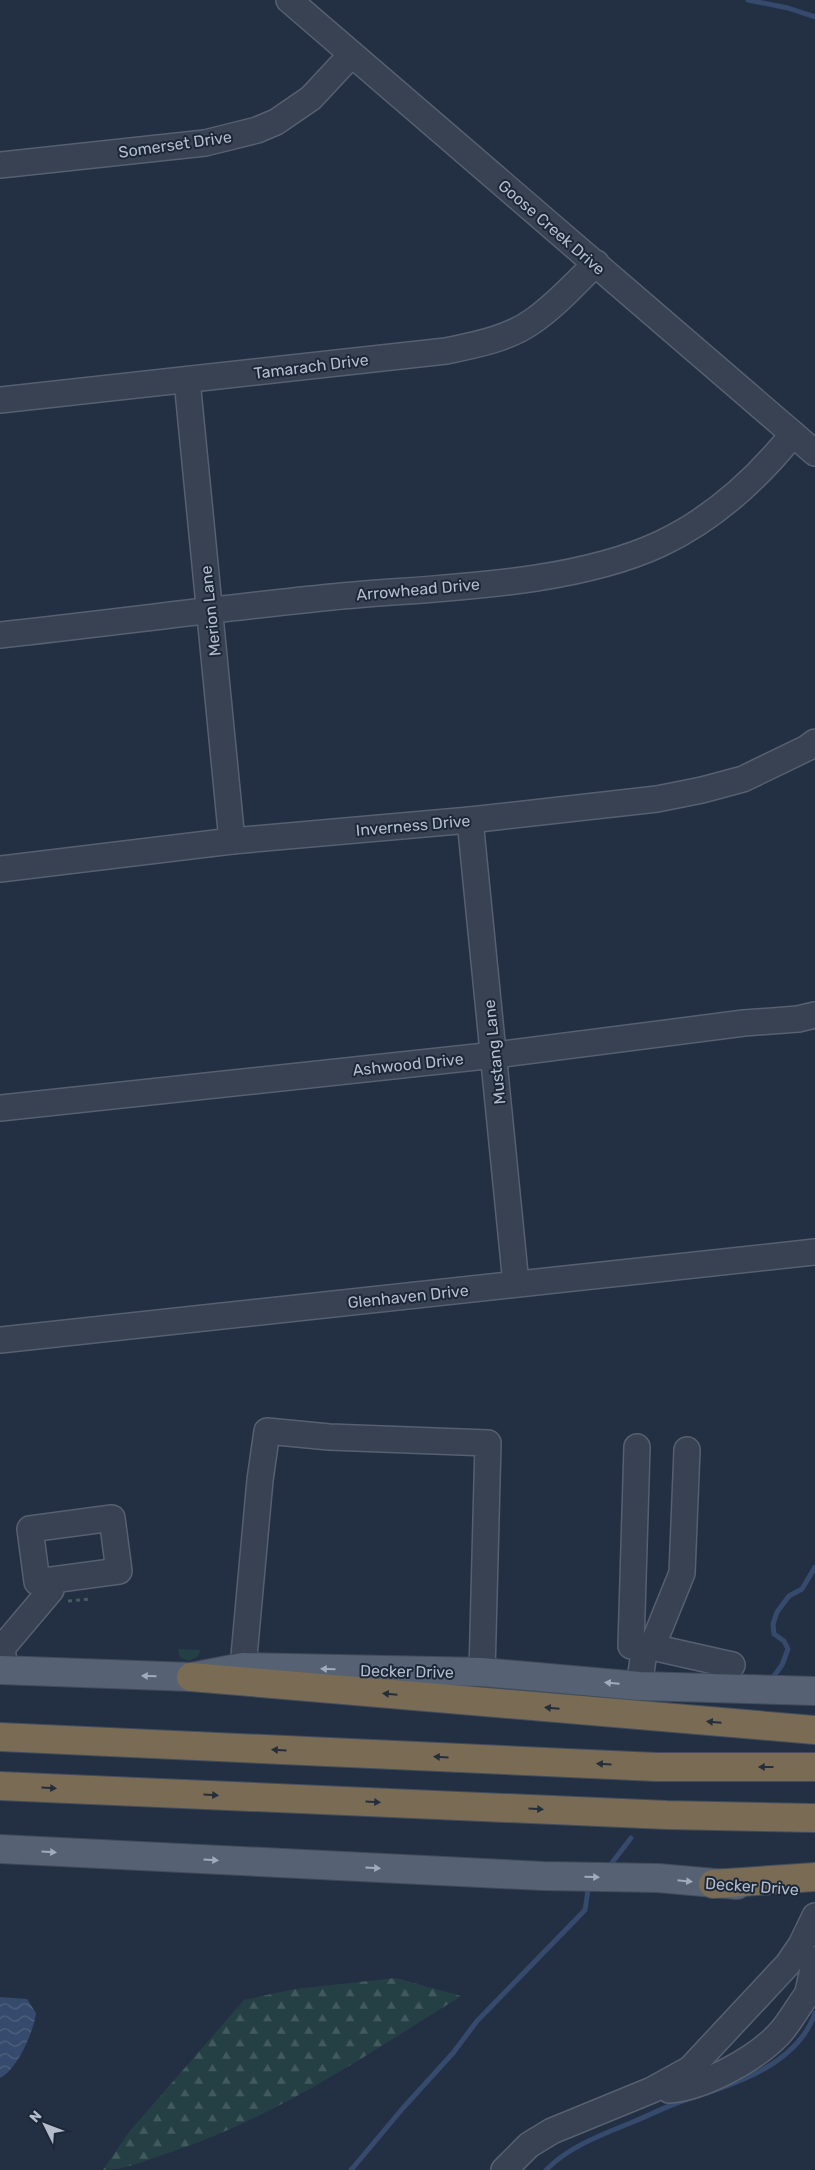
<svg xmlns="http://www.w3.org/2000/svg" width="815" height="2170" viewBox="0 0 815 2170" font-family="Rubik,sans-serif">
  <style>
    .grass { fill: #254044 }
    .forest { fill: url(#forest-firs) }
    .water { fill: url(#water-waves) }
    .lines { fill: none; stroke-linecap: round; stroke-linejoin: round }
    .stream { stroke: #354a6c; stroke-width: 5 }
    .minor-casing { stroke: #566070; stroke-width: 28 }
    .major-casing { stroke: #424b5c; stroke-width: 30 }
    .highway-casing { stroke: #434d5d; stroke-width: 30 }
    .path { stroke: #445d61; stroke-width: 3; stroke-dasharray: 4 4; stroke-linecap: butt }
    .minor { stroke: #384253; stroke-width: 25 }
    .major { stroke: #566173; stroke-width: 28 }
    .highway { stroke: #7a6c54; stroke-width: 28 }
    .oneway { fill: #a2abbb }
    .oneway2 { fill: #252e3b }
    .labels { text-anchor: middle; stroke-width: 4; stroke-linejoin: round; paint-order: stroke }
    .street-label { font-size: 16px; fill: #b5bdcd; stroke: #1c2738 }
  </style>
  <defs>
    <pattern id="forest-firs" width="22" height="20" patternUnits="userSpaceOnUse" patternTransform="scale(1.25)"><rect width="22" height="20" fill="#254044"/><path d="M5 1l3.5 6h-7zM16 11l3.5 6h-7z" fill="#425a5e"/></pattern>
    <pattern id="water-waves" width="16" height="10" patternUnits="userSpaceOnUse" patternTransform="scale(1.25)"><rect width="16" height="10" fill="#354a6c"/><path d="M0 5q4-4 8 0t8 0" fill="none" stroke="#506280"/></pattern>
  </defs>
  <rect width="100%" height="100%" fill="#233043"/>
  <!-- grass -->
  <polygon class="grass" points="178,1649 201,1650 197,1657 188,1661 180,1657"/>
  <!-- forest -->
  <path class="forest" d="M 396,1978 L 461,1996 C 366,2055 272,2120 165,2154 C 144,2161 124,2170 103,2170 L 129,2132 L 244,2000 L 295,1989 Z"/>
  <!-- water -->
  <path class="water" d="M 0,1997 L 27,1999 L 36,2013 C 34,2031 17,2070 0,2078 Z"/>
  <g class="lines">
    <!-- stream -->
    <g class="stream">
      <polyline points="748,0 788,8 815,17"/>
      <polyline points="771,1680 782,1665 788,1649 784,1641 774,1634 773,1624 777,1612 789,1596 802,1589 815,1567"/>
      <polyline points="608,1868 631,1838"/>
      <polyline points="351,2170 403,2108 453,2053 477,2021 585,1910 588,1890 591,1887"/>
      <path d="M 546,2170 C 571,2145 602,2135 635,2121 C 652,2114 669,2105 688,2099 C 734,2085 798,2064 815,2013"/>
    </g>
    <defs>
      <g id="minor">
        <polyline points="289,0 815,453"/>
        <polyline points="0,165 205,143 257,130 276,122 311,98 351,55"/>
        <polyline points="187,380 232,841"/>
        <path d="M 0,400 L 446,351 C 475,345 508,339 533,321 C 556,305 576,283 596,263"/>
        <path d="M 0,635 C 111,623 221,608 332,597 C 435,587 567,587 660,544 C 713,519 757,479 793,434"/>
        <polyline points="470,820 516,1284"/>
        <polyline points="0,869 232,841 470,820 657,799 702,790 743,779 807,748 815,742"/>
        <polyline points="0,1108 495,1055 744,1023 798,1019 815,1015"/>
        <polyline points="0,1340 815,1252"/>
        <polyline points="637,1447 631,1646 645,1646"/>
        <polygon points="112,1518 119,1571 37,1582 30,1529"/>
        <polyline points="652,1647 732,1665"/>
        <polyline points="243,1667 260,1480 267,1431 329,1437 488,1443 482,1672"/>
        <polyline points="5,1670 2,1648 51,1590 51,1581"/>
        <polyline points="639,1686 645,1646 652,1647 682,1573 687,1450"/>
        <polyline points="808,1992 815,1960"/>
        <path d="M 669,2090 C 703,2088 755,2059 778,2035 C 793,2020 800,2000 815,1986"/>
        <polyline points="504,2170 529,2145 552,2131 652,2090 690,2069 788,1964 801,1945 815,1916"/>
      </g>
      <g id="major">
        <polyline points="0,1670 191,1677 243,1667 482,1672 639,1686 815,1691"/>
        <polyline points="0,1849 543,1876 658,1878 737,1885"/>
      </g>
      <g id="highway">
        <polyline points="191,1677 815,1730"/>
        <polyline points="0,1737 656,1767 815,1767"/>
        <polyline points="0,1786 667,1815 815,1818"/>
        <polyline points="713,1884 815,1877"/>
      </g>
    </defs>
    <!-- minor casing -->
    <use href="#minor" class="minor-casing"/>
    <!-- major casing -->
    <use href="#major" class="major-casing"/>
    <!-- highway casing -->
    <use href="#highway" class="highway-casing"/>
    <!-- path -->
    <polyline class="path" points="68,1601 90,1599"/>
    <!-- minor -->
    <use href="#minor" class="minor"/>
    <!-- major -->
    <use href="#major" class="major"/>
    <!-- highway -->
    <use href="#highway" class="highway"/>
  </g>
  <!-- one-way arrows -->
  <defs><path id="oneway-solid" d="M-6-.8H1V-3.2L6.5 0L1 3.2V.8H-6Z" transform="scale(1.25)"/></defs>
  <g class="oneway">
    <use href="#oneway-solid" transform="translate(328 1669) rotate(-179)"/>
    <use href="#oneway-solid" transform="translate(149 1676) rotate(-178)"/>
    <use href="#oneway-solid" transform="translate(612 1683) rotate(-175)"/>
    <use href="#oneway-solid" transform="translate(49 1852) rotate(3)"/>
    <use href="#oneway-solid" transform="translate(211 1860) rotate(3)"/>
    <use href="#oneway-solid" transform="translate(373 1868) rotate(3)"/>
    <use href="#oneway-solid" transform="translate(592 1877) rotate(1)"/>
    <use href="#oneway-solid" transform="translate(685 1881) rotate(6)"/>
  </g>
  <g class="oneway2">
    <use href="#oneway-solid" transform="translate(390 1694) rotate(-175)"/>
    <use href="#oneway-solid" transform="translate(552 1708) rotate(-175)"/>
    <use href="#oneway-solid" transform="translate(714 1722) rotate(-175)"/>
    <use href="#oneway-solid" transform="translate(279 1750) rotate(-177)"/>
    <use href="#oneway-solid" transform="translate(441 1757) rotate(-177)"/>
    <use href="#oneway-solid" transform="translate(604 1764) rotate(-177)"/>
    <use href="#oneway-solid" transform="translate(766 1767) rotate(-180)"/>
    <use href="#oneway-solid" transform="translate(49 1788) rotate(3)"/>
    <use href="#oneway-solid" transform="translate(211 1795) rotate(3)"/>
    <use href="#oneway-solid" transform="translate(373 1802) rotate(3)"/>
    <use href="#oneway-solid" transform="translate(536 1809) rotate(3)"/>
  </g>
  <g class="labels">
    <!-- street labels -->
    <g class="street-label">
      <text transform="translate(175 144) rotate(-8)" y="6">Somerset Drive</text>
      <text transform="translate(552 227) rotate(41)" y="6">Goose Creek Drive</text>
      <text transform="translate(311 366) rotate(-7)" y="6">Tamarach Drive</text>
      <text transform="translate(418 589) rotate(-5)" y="6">Arrowhead Drive</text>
      <text transform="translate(210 611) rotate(-96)" y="6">Merion Lane</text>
      <text transform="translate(413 825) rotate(-5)" y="6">Inverness Drive</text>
      <text transform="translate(494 1052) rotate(-96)" y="6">Mustang Lane</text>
      <text transform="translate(408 1064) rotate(-6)" y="6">Ashwood Drive</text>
      <text transform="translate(408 1296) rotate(-6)" y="6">Glenhaven Drive</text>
      <text transform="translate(407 1671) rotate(1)" y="6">Decker Drive</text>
      <text transform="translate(752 1886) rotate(4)" y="6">Decker Drive</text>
    </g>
  </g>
  <!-- north arrow -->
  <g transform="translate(45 2125) rotate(312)" stroke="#1c2738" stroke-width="4" paint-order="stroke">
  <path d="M0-4L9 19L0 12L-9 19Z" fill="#b5bdcd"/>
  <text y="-8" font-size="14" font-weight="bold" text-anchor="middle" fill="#b5bdcd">N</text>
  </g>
</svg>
